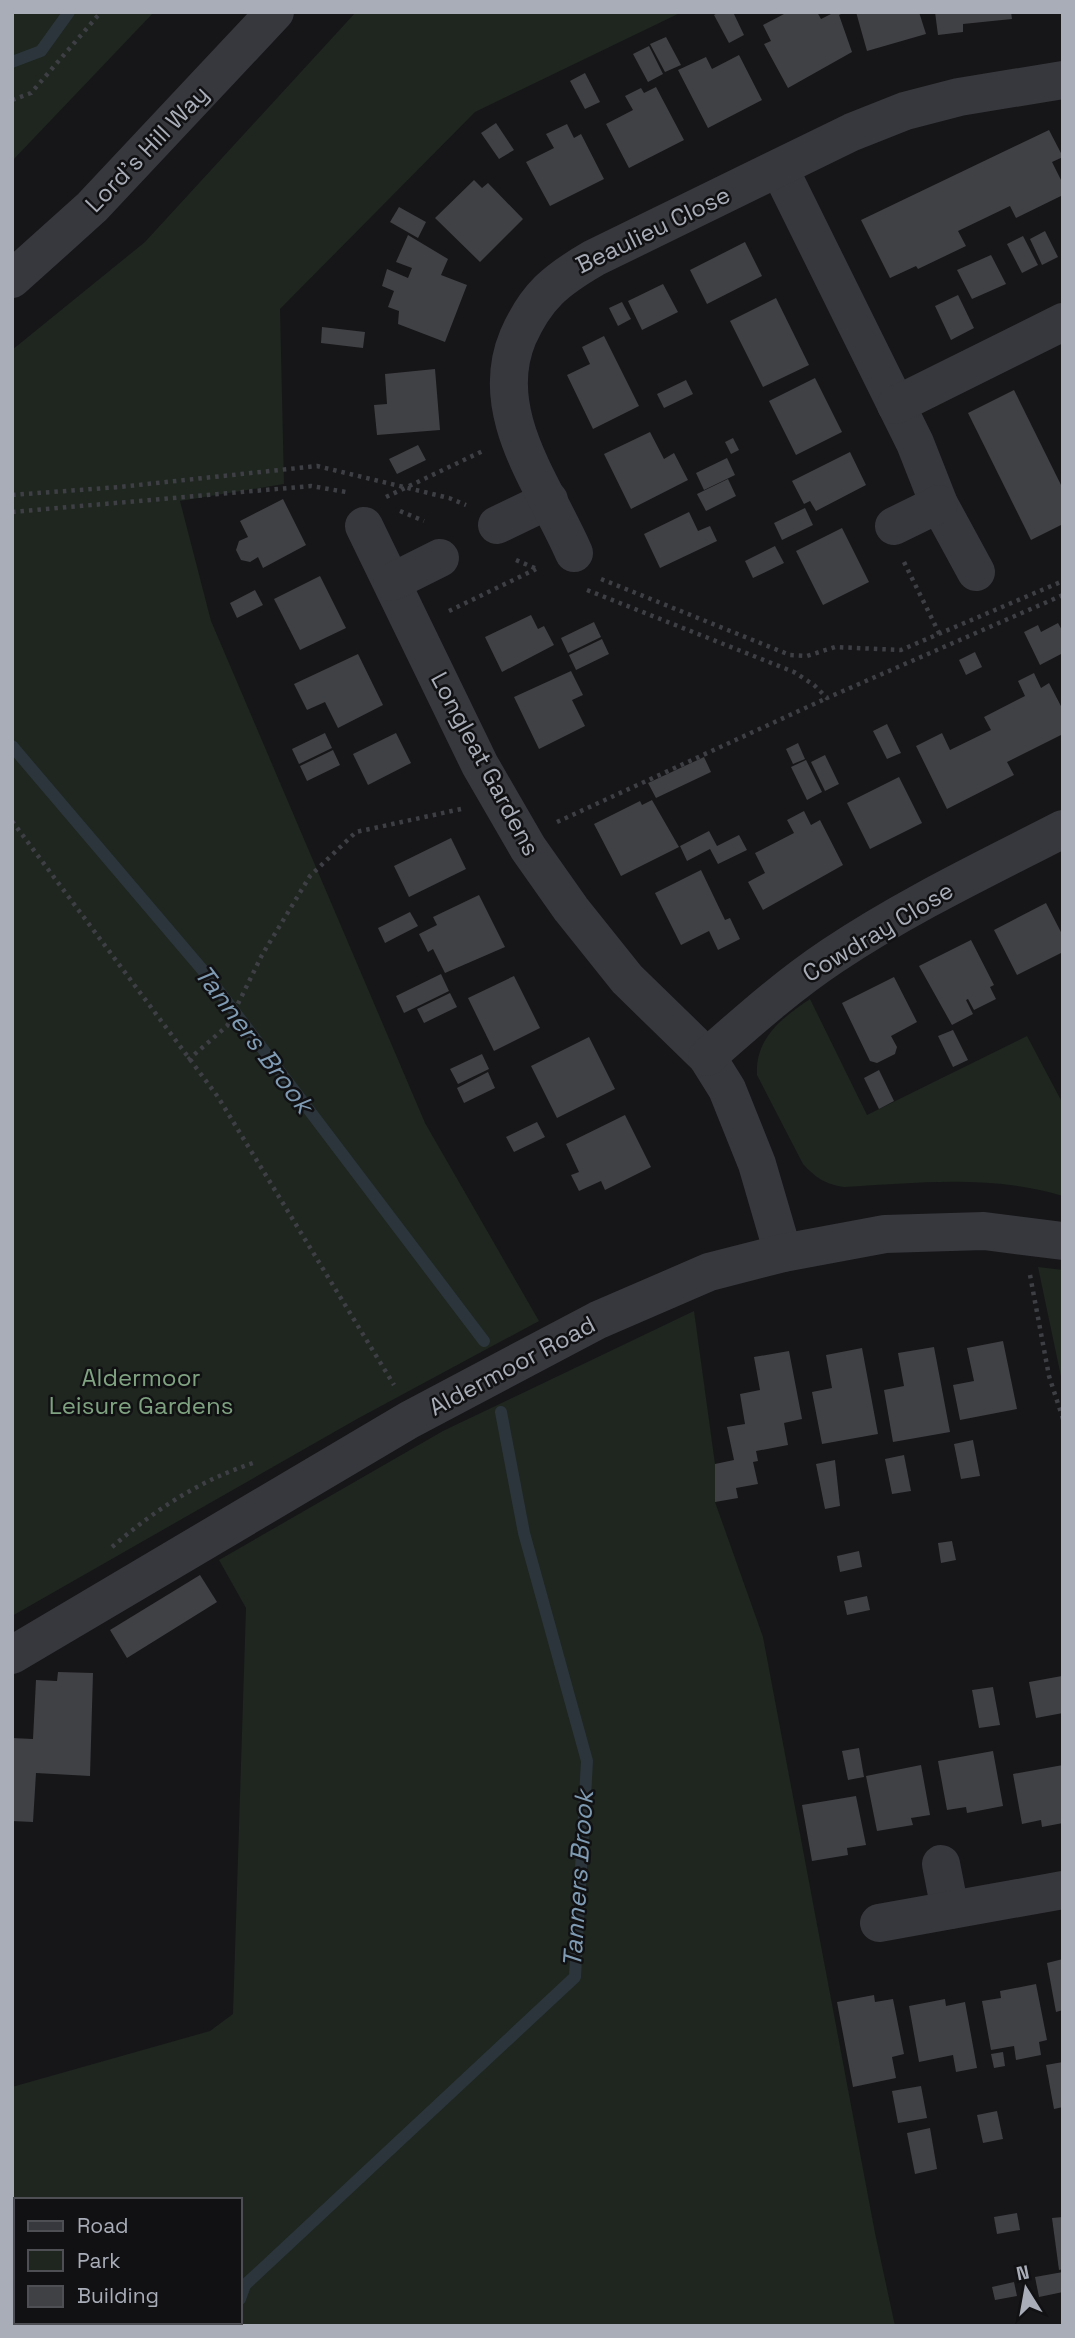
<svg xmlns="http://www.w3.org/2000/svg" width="1075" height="2338" viewBox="0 0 1075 2338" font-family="'Space Grotesk',sans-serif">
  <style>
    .green { fill: #1e261f; fill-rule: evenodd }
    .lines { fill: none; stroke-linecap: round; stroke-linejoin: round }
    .stream { stroke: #2c353c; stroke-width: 12 }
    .building { fill: #404145 }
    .path { stroke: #3d3f44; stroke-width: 4.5; stroke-dasharray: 3.5 5; stroke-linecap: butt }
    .minor { stroke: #37383d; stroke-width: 38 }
    .tertiary { stroke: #37383d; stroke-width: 38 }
    .labels { text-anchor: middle; stroke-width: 5; stroke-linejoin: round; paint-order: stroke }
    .street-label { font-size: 24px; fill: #a8adb8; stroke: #111113 }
    .park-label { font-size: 24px; fill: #7fa381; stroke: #111113 }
    .water-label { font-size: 26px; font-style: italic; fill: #7f9bb3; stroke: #111113 }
  </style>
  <rect width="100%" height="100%" fill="#161618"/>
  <!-- green -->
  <g class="green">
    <polygon points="12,12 154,12 12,161"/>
    <polygon points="356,12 682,12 475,112 280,309 284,484 180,501 211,621 425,1123 539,1321 357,1419 12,1616 12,350 145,242"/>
    <path d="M 810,999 L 867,1115 L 1027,1036 L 1063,1104 L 1063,1196 C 993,1174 915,1183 844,1187 C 825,1184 816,1178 803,1164 L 757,1075 C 755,1038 782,1018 810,999 Z"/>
    <polygon points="1038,1267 1063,1270 1063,1386"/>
    <path d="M 694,1311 L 715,1464 L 715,1502 L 763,1637 L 875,2233 L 895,2326 L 12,2326 L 12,2087 L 210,2031 L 233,2014 L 246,1608 L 219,1560 L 443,1431 ZM 16,2200 L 240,2200 L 240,2322 L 16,2322 Z"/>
  </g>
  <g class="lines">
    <!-- stream -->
    <g class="stream">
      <polyline points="12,62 41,51 69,12"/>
      <polyline points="12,746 206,974 484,1341"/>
      <polyline points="240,2299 245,2285 575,1977 587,1761 524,1533 501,1412"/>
      <polyline points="229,2326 231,2322"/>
    </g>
  </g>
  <!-- building -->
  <g class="building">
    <polygon points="719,12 733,12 744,35 729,43 714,15"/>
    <polygon points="782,12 817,12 821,19 835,12 845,12 839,15 852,52 788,88 764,44 771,41 763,25 784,14"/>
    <polygon points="856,12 919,12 926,34 867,51"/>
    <polygon points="935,12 1011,12 1012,19 963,24 963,32 938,35"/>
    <polygon points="666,37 681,65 665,72 650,44"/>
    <polygon points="649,46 663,74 648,82 633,54"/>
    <polygon points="739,55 762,100 708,128 678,70 706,57 712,69"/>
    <polygon points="585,73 600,102 585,109 570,81"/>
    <polygon points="656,87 684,140 629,168 606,124 633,110 625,96 641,88 644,93"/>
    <polygon points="496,123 514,150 499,159 481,133"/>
    <polygon points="567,124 574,138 581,134 604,179 550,206 526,162 554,148 546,134"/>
    <polygon points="1049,130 1063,157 1052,162 1063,184 1063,195 1016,218 1010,206 983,219 958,231 966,246 918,269 916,266 890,278 861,220"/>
    <polygon points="474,180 482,188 488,183 523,219 480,262 435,218"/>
    <polygon points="399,207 426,222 418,238 390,222"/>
    <polygon points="1045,231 1058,257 1042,265 1030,239"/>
    <polygon points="408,235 448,259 441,275 467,285 445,342 398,324 399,311 388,307 394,291 382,286 387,269 408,278 412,268 396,262"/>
    <polygon points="1023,236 1038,265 1022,273 1007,244"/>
    <polygon points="745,242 762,276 707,304 690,270"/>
    <polygon points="991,255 1006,284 972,299 957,270"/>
    <polygon points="663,284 678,312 642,330 628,301"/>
    <polygon points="958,295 974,328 951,340 935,306"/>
    <polygon points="776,298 809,365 763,387 730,321"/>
    <polygon points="622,302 631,319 618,326 609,308"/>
    <polygon points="322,327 365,332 363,348 321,343"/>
    <polygon points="604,336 639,406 593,429 567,375 590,364 582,347"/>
    <polygon points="435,369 440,430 377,435 374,405 387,404 385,374"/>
    <polygon points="815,378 842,432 796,455 769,401"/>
    <polygon points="686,380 693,394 664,408 657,394"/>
    <polygon points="1014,390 1063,489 1063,524 1031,540 968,413"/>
    <polygon points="650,432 664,459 674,453 688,480 631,509 604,454"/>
    <polygon points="733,438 739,450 731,454 725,442"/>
    <polygon points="418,445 426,460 397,474 389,459"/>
    <polygon points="850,452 866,485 816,511 810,501 804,504 792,481"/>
    <polygon points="727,458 735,475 704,490 696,473"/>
    <polygon points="728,479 736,496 706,511 697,494"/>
    <polygon points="283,499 306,545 263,568 258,557 250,562 241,560 236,550 239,541 248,537 240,521"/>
    <polygon points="805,508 813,525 782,540 774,523"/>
    <polygon points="689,512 698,531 710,526 717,541 660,568 644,534"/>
    <polygon points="842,528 869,582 823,605 796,551"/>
    <polygon points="775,546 784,563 753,578 745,561"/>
    <polygon points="320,576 346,628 300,650 274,599"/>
    <polygon points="255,590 263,605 237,618 230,603"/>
    <polygon points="531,615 538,629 544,626 554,645 502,672 485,637"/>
    <polygon points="594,622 601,637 568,653 561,638"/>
    <polygon points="1058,623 1063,632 1063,653 1040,665 1024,632 1038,625 1041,632"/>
    <polygon points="602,639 609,654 576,670 569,655"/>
    <polygon points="975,652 982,667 966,675 959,660"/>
    <polygon points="358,654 383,705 338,728 325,702 307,710 294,684"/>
    <polygon points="571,671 583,695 572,700 585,726 539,749 514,697"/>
    <polygon points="1034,673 1041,688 1049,683 1063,710 1063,734 1007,762 1014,775 947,809 916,746 942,733 950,750 991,730 984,717 1025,696 1018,681"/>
    <polygon points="887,724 901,753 887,759 873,731"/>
    <polygon points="325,733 332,748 299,764 292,749"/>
    <polygon points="396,733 411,763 368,785 353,754"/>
    <polygon points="798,743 805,759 793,764 786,749"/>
    <polygon points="333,750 340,765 307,781 300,766"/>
    <polygon points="825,755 839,784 825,791 811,762"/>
    <polygon points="704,757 711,772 656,798 648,783"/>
    <polygon points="806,760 822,792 807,800 791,767"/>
    <polygon points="899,777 922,823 870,849 847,803"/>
    <polygon points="652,800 679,847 621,876 594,824 640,801 642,805"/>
    <polygon points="804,811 811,825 820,820 843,865 763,910 748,882 765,873 755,853 794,833 787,820"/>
    <polygon points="709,831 717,846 739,835 747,850 718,864 710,849 687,861 680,846"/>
    <polygon points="451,838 466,869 409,897 394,866"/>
    <polygon points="701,870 725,920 730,918 740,939 718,950 709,931 681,945 655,893"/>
    <polygon points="479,895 505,947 445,973 433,949 428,952 419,934 437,925 433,917"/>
    <polygon points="1046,903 1063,936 1063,952 1017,975 994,930"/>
    <polygon points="410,912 418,926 385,943 378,928"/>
    <polygon points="971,940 994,985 990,987 996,999 974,1010 968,999 966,1000 973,1014 952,1025 919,966"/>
    <polygon points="441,974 449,991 404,1013 396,996"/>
    <polygon points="514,976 540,1028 494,1051 468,998"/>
    <polygon points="894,977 917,1022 891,1036 897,1047 895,1054 877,1063 870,1061 842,1003"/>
    <polygon points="450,993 457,1007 424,1023 417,1009"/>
    <polygon points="953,1030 968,1060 953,1067 938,1036"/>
    <polygon points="589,1037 615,1089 557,1118 531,1066"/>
    <polygon points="482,1054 489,1069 458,1084 450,1069"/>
    <polygon points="879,1070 894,1101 879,1109 864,1078"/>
    <polygon points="488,1072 495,1088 464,1103 457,1088"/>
    <polygon points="625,1115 651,1167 605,1190 601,1181 579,1191 571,1175 579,1172 566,1144"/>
    <polygon points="537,1122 545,1137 514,1152 506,1137"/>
    <polygon points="1003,1341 1017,1409 960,1420 953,1385 974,1381 967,1348"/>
    <polygon points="934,1347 950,1432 893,1442 884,1390 904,1386 898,1353"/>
    <polygon points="862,1348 878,1434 822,1444 812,1392 832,1388 826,1355"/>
    <polygon points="789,1351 802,1419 784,1423 788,1445 756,1451 758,1461 753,1462 758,1484 736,1488 738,1498 715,1502 715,1464 734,1460 727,1427 745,1424 740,1394 760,1390 754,1357"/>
    <polygon points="973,1440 980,1476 961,1479 954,1444"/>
    <polygon points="904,1455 911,1491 892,1494 885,1459"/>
    <polygon points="835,1460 840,1506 825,1509 816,1464"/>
    <polygon points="952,1541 956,1560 941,1563 938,1543"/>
    <polygon points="859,1551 862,1567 840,1572 837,1556"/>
    <polygon points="200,1575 217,1602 127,1658 110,1630"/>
    <polygon points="867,1596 870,1610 847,1615 844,1601"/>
    <polygon points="58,1672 93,1673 90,1776 36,1773 33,1822 12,1821 12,1738 33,1739 36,1680 57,1681"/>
    <polygon points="1062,1676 1063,1713 1036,1718 1029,1682"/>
    <polygon points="993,1687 1000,1725 979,1728 972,1690"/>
    <polygon points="859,1748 864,1777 848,1780 842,1751"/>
    <polygon points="993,1751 1003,1806 967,1813 966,1807 947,1810 938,1761"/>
    <polygon points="921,1765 930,1815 911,1818 913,1825 877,1831 866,1776"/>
    <polygon points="1063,1765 1063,1823 1042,1827 1041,1820 1022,1824 1013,1774"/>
    <polygon points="856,1796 866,1845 847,1848 848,1855 812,1861 802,1805"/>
    <polygon points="1063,1959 1063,2010 1056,2012 1047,1963"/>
    <polygon points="1036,1984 1047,2040 1039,2042 1041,2055 1016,2060 1014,2046 991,2050 982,2001 1001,1998 1000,1991"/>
    <polygon points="874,1995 875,2002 893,1999 904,2054 892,2057 896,2078 853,2087 837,2002"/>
    <polygon points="945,1999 946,2006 965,2002 977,2068 956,2072 953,2055 919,2062 909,2006"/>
    <polygon points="1003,2052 1005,2066 994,2068 991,2054"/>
    <polygon points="1063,2062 1063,2107 1054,2109 1046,2065"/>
    <polygon points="921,2086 927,2118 898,2123 892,2091"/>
    <polygon points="997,2111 1003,2139 983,2143 977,2115"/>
    <polygon points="930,2128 937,2169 915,2174 907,2133"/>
    <polygon points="1017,2213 1020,2230 997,2234 994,2217"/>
    <polygon points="1063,2217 1063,2269 1059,2270 1052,2218"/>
    <polygon points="1063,2272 1063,2292 1039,2297 1035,2277"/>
    <polygon points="1014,2282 1017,2296 995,2300 992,2287"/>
  </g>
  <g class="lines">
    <!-- path -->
    <g class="path">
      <polyline points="12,100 31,93 101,12"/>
      <polyline points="12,495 119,487 317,466 449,498 466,505"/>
      <polyline points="386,497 485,450"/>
      <polyline points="400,511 424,521"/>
      <polyline points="12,512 311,486 346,492"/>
      <polyline points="516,560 537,569"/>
      <polyline points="904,562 940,635"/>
      <polyline points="601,579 790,655 807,656 835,647 901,650 1063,581"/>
      <polyline points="587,590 794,672 814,685 827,698 1063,595"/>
      <polyline points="449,611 536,569"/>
      <polyline points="12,821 218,1097 394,1385"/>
      <polyline points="557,822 827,698"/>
      <polyline points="188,1060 227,1026 262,955 310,876 356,832 461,809"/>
      <polyline points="1030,1275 1049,1376 1063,1419"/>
      <path d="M 112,1547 C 156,1509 200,1480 256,1462"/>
    </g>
    <!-- minor -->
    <g class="minor">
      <polyline points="779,168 915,443 939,504 976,572"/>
      <polyline points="896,405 1063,322"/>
      <polyline points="497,525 549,500"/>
      <polyline points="364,526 480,765 528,848 571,909 627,979 707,1057 727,1089 757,1164 783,1253"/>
      <polyline points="894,526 939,504"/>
      <path d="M 574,553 C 545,486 486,413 518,337 C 536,296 556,280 594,258 L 852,132 L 905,111 L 959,97 L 1063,80"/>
      <polyline points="392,582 440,558"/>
      <path d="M 707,1057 C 747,1022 787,986 832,956 C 905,907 985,869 1063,829"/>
      <polyline points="941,1864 950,1910"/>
      <polyline points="879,1923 1063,1890"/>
    </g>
    <!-- tertiary -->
    <g class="tertiary">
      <polyline points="12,279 92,207 275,12"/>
      <polyline points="12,1655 409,1420 598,1320 709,1272 783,1253 885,1234 984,1231 1063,1241"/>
    </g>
  </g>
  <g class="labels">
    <!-- street labels -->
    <g class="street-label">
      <text transform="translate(147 149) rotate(-46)" y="8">Lord's Hill Way</text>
      <text transform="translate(653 230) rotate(-26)" y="8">Beaulieu Close</text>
      <text transform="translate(485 764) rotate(62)" y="8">Longleat Gardens</text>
      <text transform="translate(878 932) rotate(-31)" y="8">Cowdray Close</text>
      <text transform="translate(512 1366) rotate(-28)" y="8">Aldermoor Road</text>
    </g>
    <!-- park labels -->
    <g class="park-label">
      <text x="141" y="1386">Aldermoor<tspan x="141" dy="28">Leisure Gardens</tspan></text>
    </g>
    <!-- water labels -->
    <g class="water-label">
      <text transform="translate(254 1039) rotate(53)" y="9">Tanners Brook</text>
      <text transform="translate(578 1879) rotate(-86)" y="9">Tanners Brook</text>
    </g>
  </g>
  <!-- border -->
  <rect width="1075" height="2338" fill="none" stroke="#a8adb8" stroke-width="28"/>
  <!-- legend -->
  <rect x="14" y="2198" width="228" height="126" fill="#111113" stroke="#4d4f55" stroke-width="2"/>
  <rect x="28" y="2221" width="35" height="10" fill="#37383d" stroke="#4d4f55" stroke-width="2"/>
  <text x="77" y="2233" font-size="21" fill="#a8adb8">Road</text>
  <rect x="28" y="2250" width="35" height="21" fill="#1e261f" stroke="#4d4f55" stroke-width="2"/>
  <text x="77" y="2268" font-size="21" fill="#a8adb8">Park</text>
  <rect x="28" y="2286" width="35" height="21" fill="#404145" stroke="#4d4f55" stroke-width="2"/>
  <text x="77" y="2303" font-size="21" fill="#a8adb8">Building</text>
  <!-- north arrow -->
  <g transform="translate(1026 2289) rotate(349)" stroke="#111113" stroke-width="5" paint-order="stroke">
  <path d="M0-5L12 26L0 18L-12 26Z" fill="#a8adb8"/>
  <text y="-10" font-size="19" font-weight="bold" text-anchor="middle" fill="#a8adb8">N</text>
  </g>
</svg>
